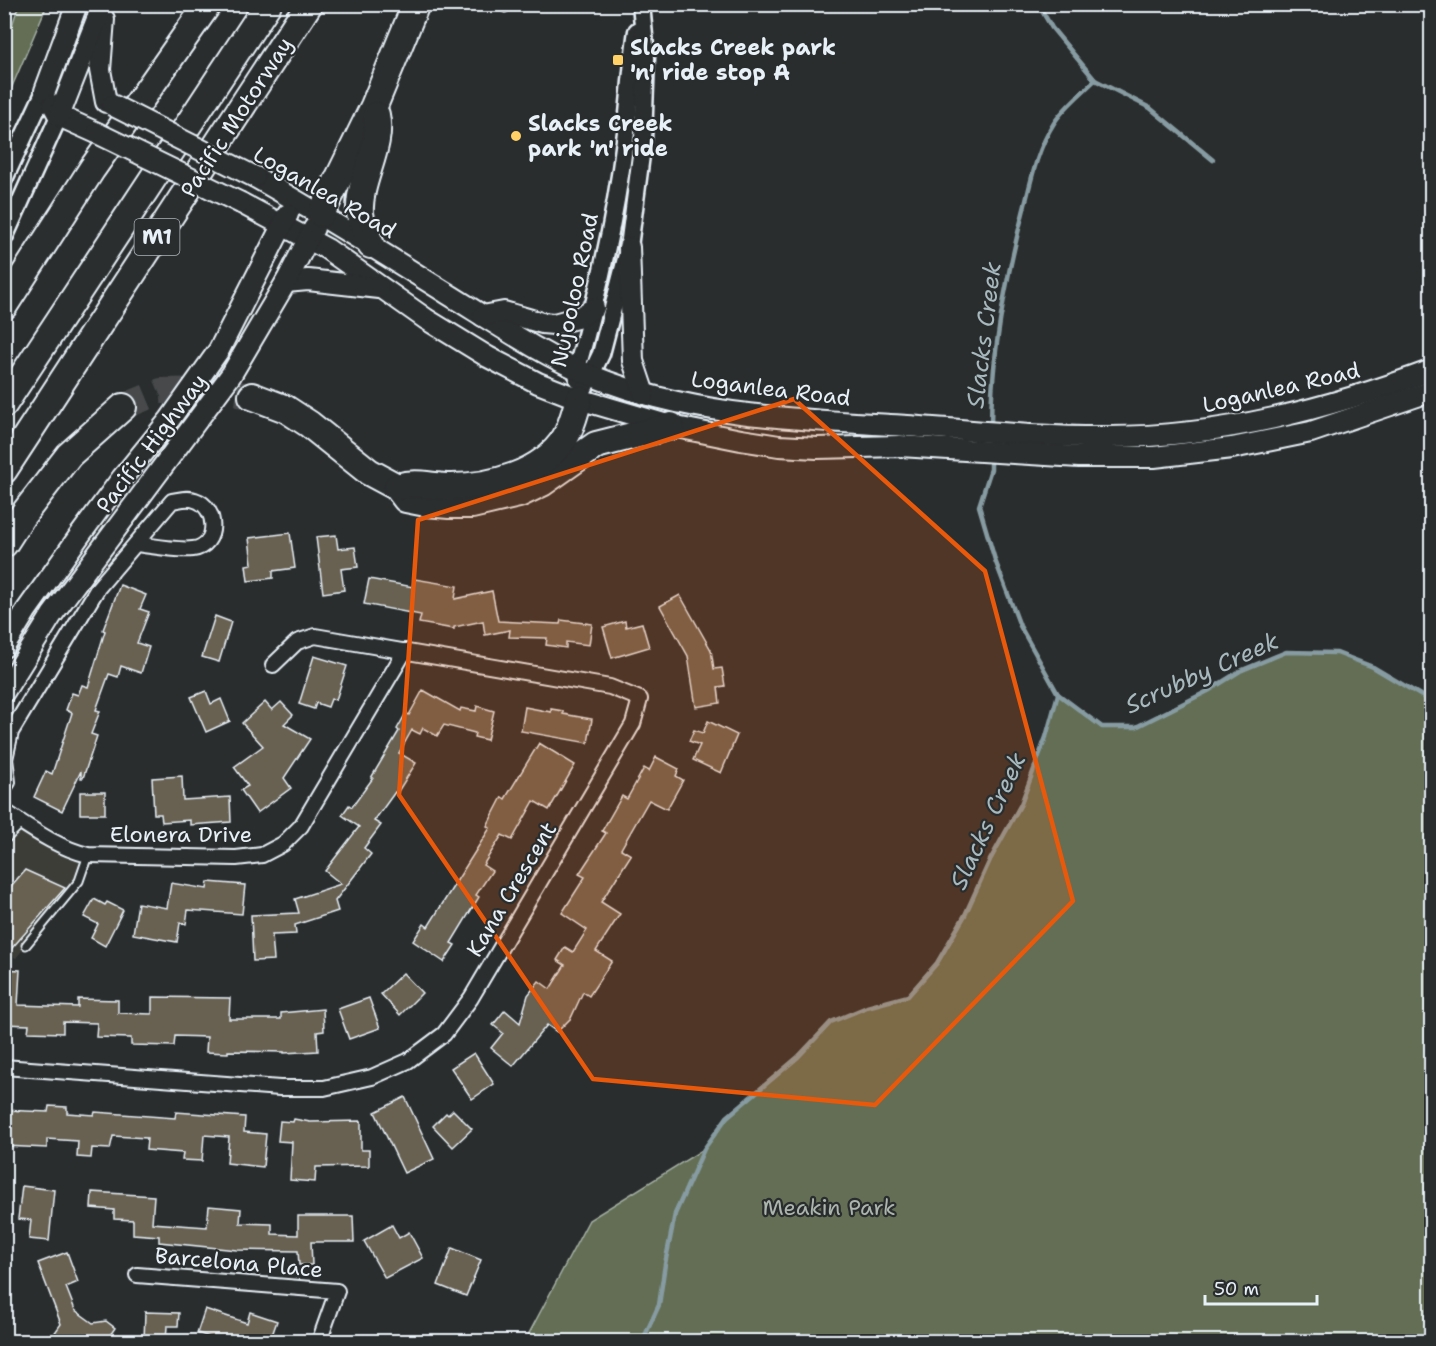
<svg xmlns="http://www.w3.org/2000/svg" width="1436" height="1346" viewBox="0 0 1436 1346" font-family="'Shantell Sans',sans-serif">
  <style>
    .built { fill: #3d3d38 }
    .green { fill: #636e54; stroke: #a6b0a6; stroke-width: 1.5 }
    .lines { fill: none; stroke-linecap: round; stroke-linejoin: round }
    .stream { stroke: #879ca2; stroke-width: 4.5 }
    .building { fill: #686151; stroke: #e8f1f8; stroke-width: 1.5 }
    .motorway-tunnel { stroke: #464a4c; stroke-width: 26; stroke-dasharray: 26 13; stroke-linecap: butt }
    .service-casing { stroke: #e8f1f8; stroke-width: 11 }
    .minor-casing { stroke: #e8f1f8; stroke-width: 18 }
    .tertiary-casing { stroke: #e8f1f8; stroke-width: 21 }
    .secondary-casing { stroke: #e8f1f8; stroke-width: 24 }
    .motorway-casing { stroke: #e8f1f8; stroke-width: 30 }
    .service { stroke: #2a2d2e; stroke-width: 7 }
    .minor { stroke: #2a2d2e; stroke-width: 14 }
    .tertiary { stroke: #2a2d2e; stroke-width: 16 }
    .secondary { stroke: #2a2d2e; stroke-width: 20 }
    .motorway { stroke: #2a2d2e; stroke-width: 26 }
    .secondary-bridge-casing { stroke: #e8f1f8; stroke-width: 24; stroke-linecap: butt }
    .secondary-bridge { stroke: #2a2d2e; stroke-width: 20 }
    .marked { fill: #e8590c; fill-opacity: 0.2; stroke: #e8590c; stroke-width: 4.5; stroke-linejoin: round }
    .poi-dot { fill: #ffd166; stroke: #2a2d2e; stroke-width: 2 }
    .labels { text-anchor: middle; stroke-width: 4.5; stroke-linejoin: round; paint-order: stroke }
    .shield { fill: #2a2d2e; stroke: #afb6bb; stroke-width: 1.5 }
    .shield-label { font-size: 21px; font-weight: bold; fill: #e8f1f8 }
    .poi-label { font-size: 22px; font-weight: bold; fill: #e8f1f8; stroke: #2a2d2e; text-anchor: start }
    .street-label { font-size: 22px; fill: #e8f1f8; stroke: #2a2d2e }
    .park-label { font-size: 22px; fill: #acb6ae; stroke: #2a2d2e }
    .water-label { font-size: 24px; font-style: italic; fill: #a7b9be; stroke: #2a2d2e }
  </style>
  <rect width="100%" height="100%" fill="#2a2d2e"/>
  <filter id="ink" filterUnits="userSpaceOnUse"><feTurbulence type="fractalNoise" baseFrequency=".0167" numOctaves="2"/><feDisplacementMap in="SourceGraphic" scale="12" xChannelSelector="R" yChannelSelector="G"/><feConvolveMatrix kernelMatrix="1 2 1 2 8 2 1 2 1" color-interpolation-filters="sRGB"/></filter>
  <g filter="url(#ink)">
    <!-- built -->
    <polygon class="built" points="4,820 45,847 74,858 95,862 16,958 5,952"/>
    <!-- green -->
    <g class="green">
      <polygon points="19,4 47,5 5,103 5,47"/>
      <polygon points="1286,652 1337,653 1373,667 1431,702 1431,1341 525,1341 589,1220 704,1149 727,1117 798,1057 831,1022 867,1007 908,996 937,963 965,915 990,860 1021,804 1046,737 1058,694 1101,727 1136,727 1208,691 1240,671"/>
    </g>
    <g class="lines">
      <!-- stream -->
      <g class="stream">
        <polyline points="1038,4 1052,28 1095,80 1150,108 1213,160"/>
        <path d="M 991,427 C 991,352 1006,277 1025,205 C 1032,176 1038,148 1054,123 C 1064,107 1082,93 1095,80"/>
        <polyline points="991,456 991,469 979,506 995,560 1020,626 1058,694 1102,727 1136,727 1208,691 1240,671 1286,652 1337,653 1373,667 1432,702"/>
        <polyline points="642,1342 659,1305 665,1264 675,1214 704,1149 727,1117 798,1057 831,1022 867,1007 908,996 937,963 965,915 990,860 1021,804 1046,737 1058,694"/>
      </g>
    </g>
    <!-- building -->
    <g class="building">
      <polygon points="290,533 295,568 273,571 273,578 248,581 246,565 252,564 249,538"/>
      <polygon points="336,535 338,549 355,547 358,567 341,569 344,590 323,593 316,537"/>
      <polygon points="369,579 413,587 415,579 457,586 455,599 492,591 498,621 560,624 561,620 592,624 589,645 566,642 566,648 546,645 547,638 509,637 510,630 485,635 483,621 454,627 454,629 419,623 421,615 364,604"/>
      <polygon points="120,585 146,595 140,609 149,612 137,643 149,647 141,673 121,666 118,677 109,674 96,710 100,711 91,734 97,736 83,778 81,778 81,771 62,811 34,797 46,771 52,774 72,713 66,710 72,693 78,695 82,685 88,687 105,631 103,630"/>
      <polygon points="680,595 711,650 714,669 722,668 725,686 718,687 720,703 696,707 688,656 660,606"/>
      <polygon points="215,616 231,622 219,662 202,657"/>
      <polygon points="625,621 626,627 642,623 649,647 612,658 603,627"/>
      <polygon points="314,656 347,666 336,700 331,699 328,707 316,703 314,709 299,704"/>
      <polygon points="423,690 460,711 461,708 476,711 477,706 494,711 487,740 474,737 475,733 444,725 437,736 423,728 420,734 412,730 399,753 416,763 397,793 395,792 374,821 381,825 364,848 371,854 335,901 338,911 295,925 296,934 272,935 274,960 253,961 251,915 299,913 295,899 341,884 325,871 359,827 342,815 349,805 352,807 373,778 371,778 399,731 397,729 406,713 409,715"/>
      <polygon points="206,691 211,704 221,699 230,721 206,732 191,697"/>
      <polygon points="265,702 272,710 281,702 293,715 284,724 310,739 284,778 291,788 257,813 241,790 248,786 234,767 263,746 242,723"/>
      <polygon points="525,707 551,712 551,709 563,711 563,714 592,719 588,743 521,731"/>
      <polygon points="708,721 737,735 721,773 693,760 700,745 689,741 694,730 703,733"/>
      <polygon points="539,743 575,765 549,810 534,801 512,840 502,835 483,865 492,871 476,895 479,897 451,943 455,945 444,962 413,941 424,924 428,927 456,882 490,828 487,826 502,797 505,799"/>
      <polygon points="656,757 679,769 676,776 683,780 667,809 649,800 621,849 631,855 601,902 620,914 596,951 612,961 589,996 583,992 571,1018 557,1032 547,1025 513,1066 491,1048 503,1033 493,1025 505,1010 520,1023 528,995 539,981 550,989 565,965 557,960 565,947 573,952 587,930 562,913 585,877 579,874 606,833 602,831 622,796 627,799 644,768 649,771"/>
      <polygon points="182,776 183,800 230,797 231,822 190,825 190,820 162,822 161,814 154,814 152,778"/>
      <rect x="80" y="792" width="25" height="22"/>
      <polygon points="25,870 65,888 4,957 4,894"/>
      <polygon points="208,882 245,885 242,914 188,910 186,924 180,923 177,942 133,934 138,903 167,908 171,883 207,889"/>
      <polygon points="94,899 105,905 107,902 123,910 105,946 91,938 98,924 84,917"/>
      <polygon points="4,969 20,970 18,1005 78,1007 78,999 118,1000 118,1013 152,1014 152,997 230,998 229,1019 281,1019 281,1013 323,1009 324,1031 317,1032 318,1051 284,1053 284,1052 228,1051 228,1053 206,1052 207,1037 175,1036 174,1046 131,1045 131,1038 96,1037 97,1023 63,1022 63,1033 28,1032 29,1025 4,1024"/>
      <polygon points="403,973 422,993 400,1015 381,994"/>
      <polygon points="369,998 380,1028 349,1039 338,1009"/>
      <polygon points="474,1053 494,1084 472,1099 451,1068"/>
      <polygon points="405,1097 434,1159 404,1173 375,1112"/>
      <polygon points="49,1106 67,1107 67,1113 94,1115 95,1112 175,1118 176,1112 245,1117 244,1132 266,1134 263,1167 227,1163 229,1137 204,1135 202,1161 182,1160 183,1153 146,1150 147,1138 113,1136 110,1149 92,1148 91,1158 77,1157 78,1141 47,1139 47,1148 4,1146 4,1110 48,1112"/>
      <polygon points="453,1110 472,1129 453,1147 433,1126 446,1113 448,1115"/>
      <polygon points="294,1119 310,1122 361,1121 361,1150 369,1150 369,1166 316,1167 315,1182 290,1180 292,1142 278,1141 280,1121 293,1122"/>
      <polygon points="22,1186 54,1190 49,1241 29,1239 31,1220 18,1219"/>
      <polygon points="92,1192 154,1196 152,1223 207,1227 209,1206 241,1209 240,1223 272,1224 272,1234 298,1235 298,1216 353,1216 354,1242 311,1242 312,1265 299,1265 298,1251 237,1250 159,1242 159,1236 133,1234 133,1220 114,1219 114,1210 91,1208"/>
      <polygon points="392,1225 399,1238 409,1232 423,1258 385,1278 364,1241"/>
      <polygon points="452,1248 481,1260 466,1296 438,1285"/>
      <polygon points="67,1252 78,1282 66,1287 75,1310 93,1323 106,1321 115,1328 106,1341 49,1341 61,1324 38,1263"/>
      <polygon points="205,1309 247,1323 250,1312 277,1321 270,1341 222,1341 197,1333"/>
      <polygon points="145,1312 179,1313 178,1326 167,1326 166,1341 144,1341"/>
    </g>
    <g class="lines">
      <!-- motorway-tunnel -->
      <polyline class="motorway-tunnel" points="123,407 161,391 206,390 252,396"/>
      <defs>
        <g id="service">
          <polyline points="505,8 506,4"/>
          <polyline points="26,945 79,881 88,855"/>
        </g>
        <g id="minor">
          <path d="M 4,788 L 8,782 L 5,759 L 11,732 L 98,588 L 172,501 C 179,500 188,497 195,500 C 218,507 219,546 193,549 C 177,551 153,546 137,544"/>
          <path d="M 4,811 C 32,829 56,847 88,855 L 236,858 L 262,855 L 283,844 L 301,826 L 405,651"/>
          <polyline points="4,836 19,821"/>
          <polyline points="4,1067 280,1088 324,1088 372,1077 408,1061 444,1034 471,998 633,724 640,699 610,687 315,636 297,642 273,665"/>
          <polyline points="137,1275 337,1291 319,1342"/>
        </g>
        <g id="tertiary">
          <polyline points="4,179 45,91"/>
          <polyline points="4,238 59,116"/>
          <path d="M 578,380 L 577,368 C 599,291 615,219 625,140 C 630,104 631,67 637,31"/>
          <polyline points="579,399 601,354 629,247 643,140 646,57 641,4"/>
        </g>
        <g id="secondary">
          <polyline points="104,19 100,70 106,102"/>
          <polyline points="45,91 77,4"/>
          <polyline points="53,105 59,116 97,133"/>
          <polyline points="59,116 103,4"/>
          <path d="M 255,177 C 321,214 384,254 448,294 C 495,323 543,356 595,377 C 689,415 790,419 890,425 C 963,429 1036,438 1109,437 C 1220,437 1328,409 1432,370"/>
          <polyline points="241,203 327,249 426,319 488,357 538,383 579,399 671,426 741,440 779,446 817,448 900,446 1079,457 1154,457 1232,448 1311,432 1432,391"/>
          <polyline points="629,247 633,361 644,394"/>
          <polyline points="286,282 308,280 379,288"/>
          <polyline points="483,316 504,312 542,323 554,324 580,317 594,308"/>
          <polyline points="4,647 26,611 80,535 122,478 170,419 219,350 288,214"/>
          <polyline points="4,692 52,615 231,375 286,282 314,228"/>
        </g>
        <g id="motorway">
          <polyline points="321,214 374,106 416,4"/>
          <path d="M 371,245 C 366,234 361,224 360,213 C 358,180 383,147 376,115"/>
          <polyline points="4,306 92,169 208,4"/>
          <polyline points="252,396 286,409 309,424 369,472 397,487 406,499 426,503 449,505 472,505 519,494 542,483 596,445 671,426"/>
          <polyline points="4,404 268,4"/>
          <polyline points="4,470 309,4"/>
          <path d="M 397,487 C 417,481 431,487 451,487 C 491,487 542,474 565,438 C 572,426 575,412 579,399"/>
          <polyline points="4,544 22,516 69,455 123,407"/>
        </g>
      </defs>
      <!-- service casing -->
      <use href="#service" class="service-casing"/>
      <!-- minor casing -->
      <use href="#minor" class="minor-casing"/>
      <!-- tertiary casing -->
      <use href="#tertiary" class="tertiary-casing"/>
      <!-- secondary casing -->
      <use href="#secondary" class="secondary-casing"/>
      <!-- motorway casing -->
      <use href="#motorway" class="motorway-casing"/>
      <!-- service -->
      <use href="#service" class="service"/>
      <!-- minor -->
      <use href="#minor" class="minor"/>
      <!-- tertiary -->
      <use href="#tertiary" class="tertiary"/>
      <!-- secondary -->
      <use href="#secondary" class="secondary"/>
      <!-- motorway -->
      <use href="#motorway" class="motorway"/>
      <defs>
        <g id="secondary-bridge">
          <polyline points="112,105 255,177"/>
          <polyline points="97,133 241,203"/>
        </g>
      </defs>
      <!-- secondary-bridge casing -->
      <use href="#secondary-bridge" class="secondary-bridge-casing"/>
      <!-- secondary-bridge -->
      <use href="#secondary-bridge" class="secondary-bridge"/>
    </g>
  </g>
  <!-- marked area -->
  <path class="marked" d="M 794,399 L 985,571 L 1073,901 L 875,1105 L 593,1079 L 399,795 L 418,520 Z"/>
  <!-- markers -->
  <g class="poi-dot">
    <rect x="612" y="54" width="12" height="12" rx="3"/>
    <circle cx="516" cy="136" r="6"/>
  </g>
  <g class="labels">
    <!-- shield labels -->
    <rect class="shield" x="134.5" y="219" width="45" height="36" rx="4.5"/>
    <g class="shield-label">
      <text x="157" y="244">M1</text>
    </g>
    <!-- poi labels -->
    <g class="poi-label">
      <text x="630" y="55">Slacks Creek park<tspan x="630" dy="25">'n' ride stop A</tspan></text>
      <text x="528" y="131">Slacks Creek<tspan x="528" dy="25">park 'n' ride</tspan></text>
    </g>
    <!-- street labels -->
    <g class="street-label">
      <text transform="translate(236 117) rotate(-57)" y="8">Pacific Motorway</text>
      <text transform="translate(325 192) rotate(30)" y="8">Loganlea Road</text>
      <text transform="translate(574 290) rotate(-78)" y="8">Nujooloo Road</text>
      <text transform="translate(1281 387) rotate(-13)" y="8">Loganlea Road</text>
      <text transform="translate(771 388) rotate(7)" y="8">Loganlea Road</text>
      <text transform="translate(151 443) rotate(-53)" y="8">Pacific Highway</text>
      <text x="181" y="842">Elonera Drive</text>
      <text transform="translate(511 889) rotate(-59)" y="8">Kana Crescent</text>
      <text transform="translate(239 1262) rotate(5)" y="8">Barcelona Place</text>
    </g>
    <!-- park labels -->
    <g class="park-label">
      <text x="829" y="1215">Meakin Park</text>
    </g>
    <!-- water labels -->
    <g class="water-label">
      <text transform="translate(984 335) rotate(-83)" y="8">Slacks Creek</text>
      <text transform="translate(1202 673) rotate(-24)" y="8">Scrubby Creek</text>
      <text transform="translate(988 821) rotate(-65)" y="8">Slacks Creek</text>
    </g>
  </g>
  <!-- margin -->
  <rect width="1436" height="1346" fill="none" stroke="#2a2d2e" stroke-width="24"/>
  <rect x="12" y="12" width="1412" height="1322" fill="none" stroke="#e8f1f8" stroke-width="2" filter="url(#ink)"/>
  <!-- scale -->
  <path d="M1205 1295v9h112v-9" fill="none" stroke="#e8f1f8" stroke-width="3"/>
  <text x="1214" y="1295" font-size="18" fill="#e8f1f8" stroke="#2a2d2e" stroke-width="4.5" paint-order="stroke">50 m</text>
</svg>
